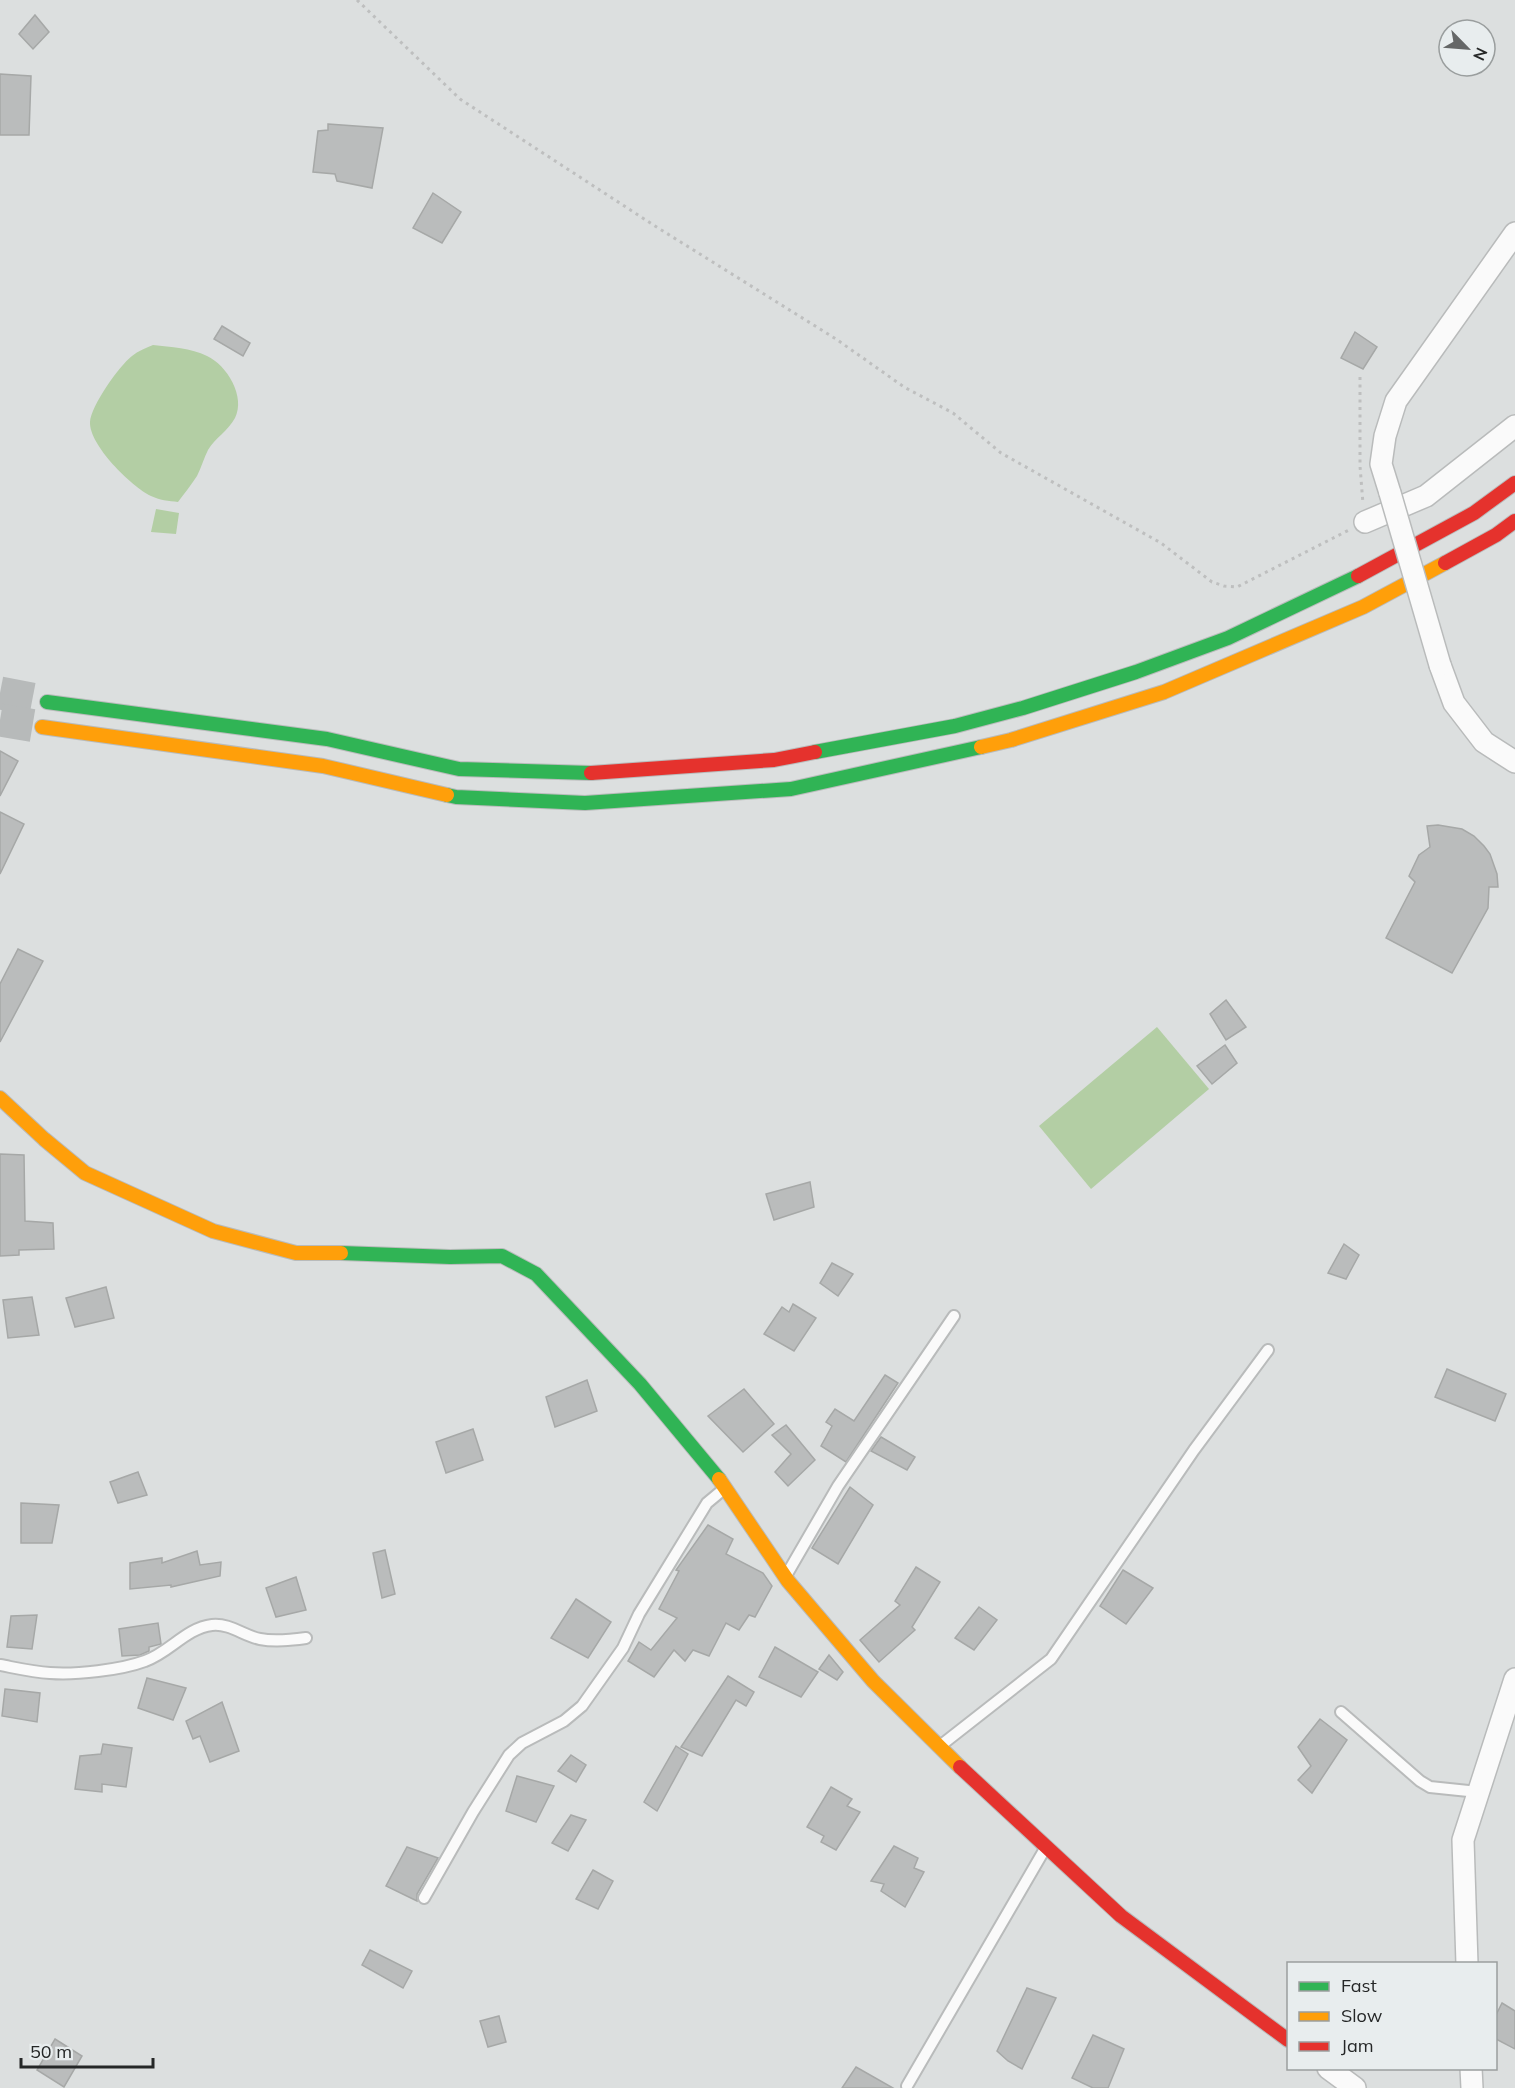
<svg xmlns="http://www.w3.org/2000/svg" width="1515" height="2088" viewBox="0 0 1515 2088" font-family="Mulish,sans-serif">
  <style>
    .green { fill: #b3cea4 }
    .building { fill: #babcbc; stroke: #a6a8a7; stroke-width: 1.5 }
    .lines { fill: none; stroke-linecap: round; stroke-linejoin: round }
    .highway-tunnel { stroke: #b7baba; stroke-width: 33; stroke-dasharray: 33 16; stroke-linecap: butt }
    .lane-casing { stroke: #b9bbbb; stroke-width: 14 }
    .street-casing { stroke: #b9bbbb; stroke-width: 24 }
    .fast-casing { stroke: #b9bbbb; stroke-width: 16 }
    .slow-casing { stroke: #b9bbbb; stroke-width: 16 }
    .jam-casing { stroke: #b9bbbb; stroke-width: 16 }
    .path { stroke: #bebfbf; stroke-width: 3; stroke-dasharray: 3 4.5; stroke-linecap: butt }
    .lane { stroke: #fafafa; stroke-width: 10 }
    .street { stroke: #fafafa; stroke-width: 21 }
    .fast { stroke: #30b455; stroke-width: 14 }
    .slow { stroke: #ff9f0a; stroke-width: 14 }
    .jam { stroke: #e5322d; stroke-width: 14 }
    .street-bridge-casing { stroke: #b9bbbb; stroke-width: 24; stroke-linecap: butt }
    .street-bridge { stroke: #fafafa; stroke-width: 21 }
  </style>
  <rect width="100%" height="100%" fill="#dcdfdf"/>
  <!-- green -->
  <g class="green">
    <path d="M 153,345 C 171,347 191,348 207,356 C 227,365 246,397 235,418 C 228,431 215,438 208,450 C 204,458 201,468 197,476 C 191,485 184,494 178,502 C 169,501 159,500 151,496 C 131,486 89,445 90,422 C 91,406 119,366 132,356 C 138,351 146,348 153,345 Z"/>
    <polygon points="156,509 179,513 176,534 151,532"/>
    <polygon points="1157,1027 1209,1089 1091,1189 1039,1126"/>
  </g>
  <!-- building -->
  <g class="building">
    <polygon points="35,15 49,32 33,49 19,34"/>
    <polygon points="0,74 31,76 29,135 0,135"/>
    <polygon points="328,124 383,128 372,188 337,181 335,174 313,172 318,131 328,130"/>
    <polygon points="433,193 461,212 442,243 413,228"/>
    <polygon points="222,326 250,343 243,356 214,339"/>
    <polygon points="1355,332 1377,347 1363,369 1341,358"/>
    <polygon points="0,751 18,761 0,796"/>
    <polygon points="0,812 24,824 0,874"/>
    <polygon points="1438,825 1462,829 1474,836 1484,846 1490,854 1497,874 1498,887 1489,887 1488,908 1452,973 1386,938 1415,882 1409,876 1419,855 1430,847 1427,826"/>
    <polygon points="18,949 43,961 0,1042 0,984"/>
    <polygon points="1226,1000 1246,1027 1226,1040 1210,1014"/>
    <polygon points="1225,1045 1237,1063 1212,1084 1197,1066"/>
    <polygon points="0,1154 24,1155 25,1221 53,1223 54,1249 19,1250 19,1255 0,1256"/>
    <polygon points="810,1182 814,1207 774,1220 766,1194"/>
    <polygon points="1344,1244 1359,1255 1346,1279 1328,1273"/>
    <polygon points="832,1263 853,1274 838,1296 820,1283"/>
    <polygon points="106,1287 114,1318 75,1327 66,1298"/>
    <polygon points="32,1297 39,1335 8,1338 3,1300"/>
    <polygon points="793,1304 816,1318 794,1351 764,1334 782,1307 789,1312"/>
    <polygon points="1447,1369 1506,1394 1495,1421 1435,1397"/>
    <polygon points="885,1375 898,1383 846,1462 821,1446 832,1426 826,1422 835,1409 854,1421"/>
    <polygon points="587,1380 597,1411 555,1427 546,1397"/>
    <polygon points="744,1389 774,1424 743,1452 708,1416"/>
    <polygon points="786,1425 815,1460 788,1486 775,1472 791,1454 772,1435"/>
    <polygon points="473,1429 483,1460 446,1473 436,1442"/>
    <polygon points="881,1437 915,1457 907,1470 871,1451"/>
    <polygon points="138,1472 147,1495 118,1503 110,1482"/>
    <polygon points="850,1487 873,1505 838,1564 812,1548"/>
    <polygon points="21,1503 59,1505 52,1543 21,1543"/>
    <polygon points="708,1525 733,1539 726,1554 763,1573 772,1586 755,1617 749,1615 739,1630 726,1623 709,1656 693,1650 685,1661 674,1650 654,1677 628,1661 639,1642 651,1650 677,1618 659,1609 679,1571 676,1570"/>
    <polygon points="385,1550 395,1594 382,1598 373,1553"/>
    <polygon points="197,1551 200,1565 221,1562 220,1576 171,1587 171,1585 130,1589 130,1563 162,1558 162,1563"/>
    <polygon points="916,1567 940,1582 912,1627 915,1630 879,1662 860,1640 900,1605 895,1601"/>
    <polygon points="1123,1570 1153,1588 1126,1624 1100,1606"/>
    <polygon points="296,1577 306,1610 276,1617 266,1588"/>
    <polygon points="576,1599 611,1622 588,1658 551,1638"/>
    <polygon points="979,1607 997,1620 974,1650 955,1638"/>
    <polygon points="37,1615 32,1649 7,1647 11,1616"/>
    <polygon points="158,1623 161,1644 149,1647 149,1651 140,1655 122,1656 119,1629"/>
    <polygon points="775,1647 818,1672 801,1697 759,1677"/>
    <polygon points="829,1655 843,1672 837,1680 819,1669"/>
    <polygon points="728,1676 754,1692 746,1706 736,1700 702,1756 681,1747"/>
    <polygon points="147,1678 186,1688 173,1720 138,1708"/>
    <polygon points="5,1689 40,1693 37,1722 2,1716"/>
    <polygon points="222,1702 239,1751 210,1762 200,1736 193,1739 186,1721"/>
    <polygon points="1320,1719 1347,1740 1312,1793 1298,1780 1311,1766 1298,1747"/>
    <polygon points="103,1744 132,1748 126,1787 102,1784 102,1792 75,1789 80,1756 101,1754"/>
    <polygon points="676,1746 688,1754 657,1811 644,1802"/>
    <polygon points="571,1755 586,1765 576,1782 558,1771"/>
    <polygon points="517,1776 554,1786 536,1822 506,1811"/>
    <polygon points="831,1787 852,1799 847,1806 860,1812 836,1850 821,1842 824,1836 807,1827"/>
    <polygon points="571,1815 586,1820 568,1851 552,1843"/>
    <polygon points="894,1846 918,1858 914,1868 924,1872 905,1907 881,1891 884,1884 871,1881"/>
    <polygon points="407,1847 438,1858 417,1894 417,1901 386,1886"/>
    <polygon points="593,1870 613,1881 598,1909 576,1899"/>
    <polygon points="370,1950 412,1971 403,1988 362,1965"/>
    <polygon points="1027,1988 1056,1998 1022,2069 1008,2061 997,2051"/>
    <polygon points="1502,2003 1515,2011 1515,2049 1496,2039 1496,2015"/>
    <polygon points="499,2016 506,2042 488,2047 480,2021"/>
    <polygon points="1093,2035 1124,2049 1108,2088 1093,2088 1072,2078"/>
    <polygon points="55,2039 82,2056 64,2087 37,2070"/>
    <polygon points="856,2067 893,2088 842,2088"/>
  </g>
  <g class="lines">
    <!-- highway-tunnel -->
    <g class="highway-tunnel">
      <polyline points="0,693 47,702"/>
      <polyline points="0,720 42,727"/>
    </g>
    <defs>
      <g id="lane">
        <polyline points="787,1574 838,1486 954,1316"/>
        <path d="M 0,1665 C 16,1668 33,1672 50,1673 C 75,1675 121,1670 145,1661 C 169,1653 186,1628 212,1625 C 230,1623 244,1636 260,1639 C 275,1642 291,1640 306,1638"/>
        <polyline points="1341,1712 1420,1781 1430,1787 1478,1792"/>
        <polyline points="940,1746 1051,1659 1194,1450 1268,1350"/>
        <polyline points="424,1898 473,1812 509,1755 522,1743 564,1721 582,1706 623,1648 639,1614 707,1503 725,1488"/>
        <polyline points="907,2086 1046,1847"/>
      </g>
      <g id="street">
        <polyline points="1390,493 1381,464 1385,436 1396,401 1515,233"/>
        <polyline points="1365,522 1426,496 1515,426"/>
        <polyline points="1440,665 1454,703 1484,742 1515,762"/>
        <polyline points="1467,1964 1463,1840 1515,1679"/>
        <polyline points="1328,2068 1355,2088"/>
        <polyline points="1471,2068 1472,2088"/>
      </g>
      <g id="fast">
        <polyline points="47,702 327,739 459,769 591,773"/>
        <polyline points="815,752 955,726 1023,708 1136,672 1228,638 1358,576"/>
        <polyline points="447,795 456,797 585,803 791,789 981,747"/>
        <polyline points="341,1253 450,1257 502,1256 536,1274 640,1384 719,1479"/>
      </g>
      <g id="slow">
        <polyline points="42,727 323,766 447,795"/>
        <polyline points="981,747 1011,740 1164,692 1363,607 1445,563"/>
        <polyline points="0,1098 44,1139 85,1173 213,1231 296,1253 341,1253"/>
        <polyline points="719,1479 788,1581 873,1681 960,1767"/>
      </g>
      <g id="jam">
        <polyline points="1445,563 1496,535 1515,521"/>
        <polyline points="1358,576 1474,513 1515,483"/>
        <polyline points="591,773 774,760 815,752"/>
        <polyline points="960,1767 1121,1916 1288,2040"/>
      </g>
    </defs>
    <!-- lane casing -->
    <use href="#lane" class="lane-casing"/>
    <!-- street casing -->
    <use href="#street" class="street-casing"/>
    <!-- fast casing -->
    <use href="#fast" class="fast-casing"/>
    <!-- slow casing -->
    <use href="#slow" class="slow-casing"/>
    <!-- jam casing -->
    <use href="#jam" class="jam-casing"/>
    <!-- path -->
    <g class="path">
      <polyline points="357,0 460,99 655,226 836,339 904,387 953,413 1001,453 1161,543 1212,582 1224,586 1237,587 1349,530"/>
      <polyline points="1360,377 1360,466 1363,504"/>
    </g>
    <!-- lane -->
    <use href="#lane" class="lane"/>
    <!-- street -->
    <use href="#street" class="street"/>
    <!-- fast -->
    <use href="#fast" class="fast"/>
    <!-- slow -->
    <use href="#slow" class="slow"/>
    <!-- jam -->
    <use href="#jam" class="jam"/>
    <defs>
      <polyline id="street-bridge" points="1390,493 1440,665"/>
    </defs>
    <!-- street-bridge casing -->
    <use href="#street-bridge" class="street-bridge-casing"/>
    <!-- street-bridge -->
    <use href="#street-bridge" class="street-bridge"/>
  </g>
  <!-- legend -->
  <rect x="1287" y="1962" width="210" height="108" fill="#e8edee" stroke="#9a9e9e" stroke-width="1.5"/>
  <rect x="1299" y="1982" width="30" height="9" fill="#30b455" stroke="#9a9e9e" stroke-width="1.5"/>
  <text x="1341" y="1992" font-size="18" fill="#252727">Fast</text>
  <rect x="1299" y="2012" width="30" height="9" fill="#ff9f0a" stroke="#9a9e9e" stroke-width="1.5"/>
  <text x="1341" y="2022" font-size="18" fill="#252727">Slow</text>
  <rect x="1299" y="2042" width="30" height="9" fill="#e5322d" stroke="#9a9e9e" stroke-width="1.5"/>
  <text x="1341" y="2052" font-size="18" fill="#252727">Jam</text>
  <!-- north arrow -->
  <g transform="translate(1467 48) rotate(115)"><circle r="28" fill="#e8edee" stroke="#9a9e9e" stroke-width="1.5"/>
  <path d="M0-4.5L10 22L0 15L-10 22Z" fill="#656767"/>
  <text y="-9" font-size="16" font-weight="bold" text-anchor="middle" fill="#252727">N</text>
  </g>
  <!-- scale -->
  <path d="M21 2058v9h132v-9" fill="none" stroke="#252727" stroke-width="3"/>
  <text x="30" y="2058" font-size="18" fill="#252727" stroke="#e8edee" stroke-width="4.5" paint-order="stroke">50 m</text>
</svg>
